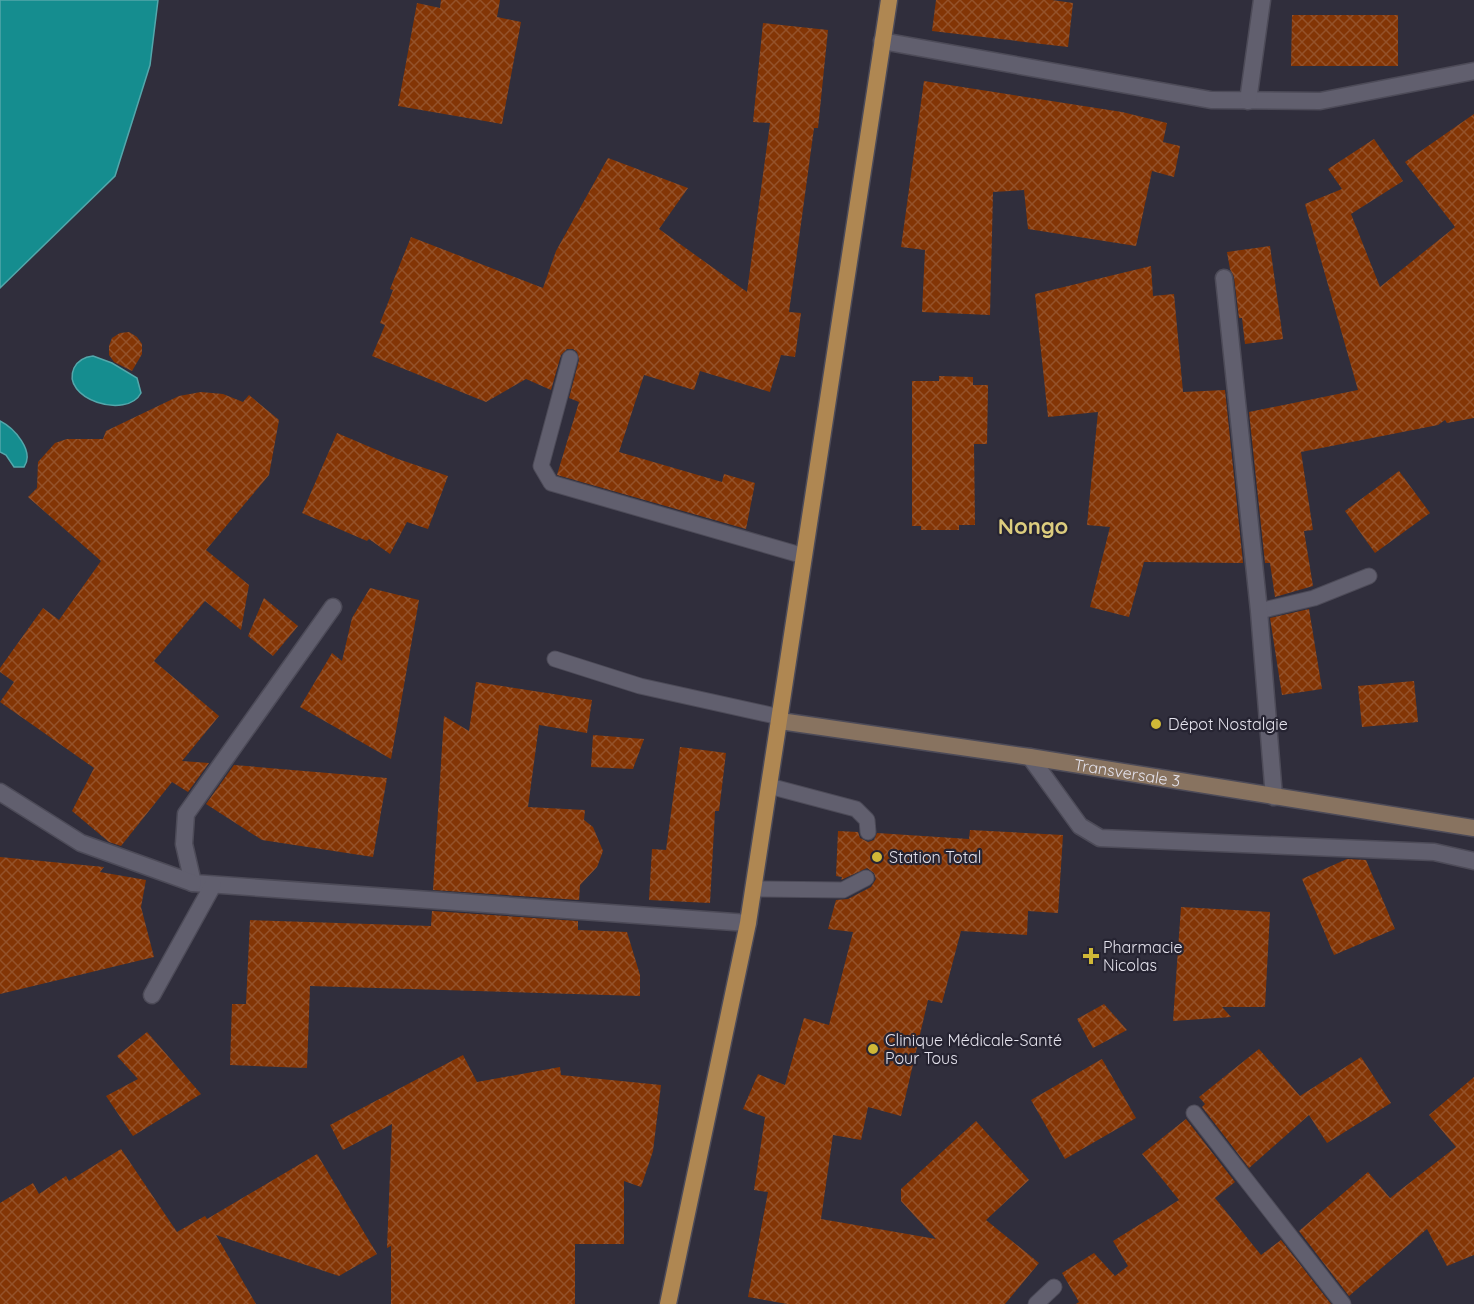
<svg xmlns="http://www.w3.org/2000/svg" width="1474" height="1304" viewBox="0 0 1474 1304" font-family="Quicksand,sans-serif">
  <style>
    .water { fill: #158d8f; stroke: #53a7ab; stroke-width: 1.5 }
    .building { fill: url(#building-cross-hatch) }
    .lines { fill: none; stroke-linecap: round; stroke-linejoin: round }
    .service-casing { stroke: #4d4b58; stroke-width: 17 }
    .minor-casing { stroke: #4d4b58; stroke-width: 19 }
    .secondary-casing { stroke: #4d4b58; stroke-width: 19 }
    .primary-casing { stroke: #4d4b58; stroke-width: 19 }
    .service { stroke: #615f6e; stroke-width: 15 }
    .minor { stroke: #615f6e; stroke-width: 16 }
    .secondary { stroke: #887360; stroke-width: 16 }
    .primary { stroke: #af8752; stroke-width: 16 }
    .poi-dot { fill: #d0b837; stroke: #262432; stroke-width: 2 }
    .labels { text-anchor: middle; stroke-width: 4.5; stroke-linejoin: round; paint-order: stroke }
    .poi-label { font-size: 16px; fill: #e5e3ed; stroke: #262432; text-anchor: start }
    .street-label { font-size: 16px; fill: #e5e3ed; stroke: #262432 }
    .district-label { font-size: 22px; font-weight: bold; fill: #dccc7e; stroke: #262432 }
  </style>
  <defs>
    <pattern id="building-cross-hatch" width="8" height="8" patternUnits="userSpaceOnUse" patternTransform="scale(1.5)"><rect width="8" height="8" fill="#833505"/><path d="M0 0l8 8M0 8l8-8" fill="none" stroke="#94522a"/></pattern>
  </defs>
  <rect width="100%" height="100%" fill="#302e3c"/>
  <!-- water -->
  <g class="water">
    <polygon points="0,0 158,0 150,65 115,176 0,288"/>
    <path d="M 93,356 L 112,363 L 137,378 L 141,393 C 127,420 60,399 74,368 C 78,360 84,357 93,356 Z"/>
    <path d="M 0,421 C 14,428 35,451 24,467 L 14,467 L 6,455 L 0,452 Z"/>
  </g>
  <!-- building -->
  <g class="building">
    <polygon points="441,0 500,0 497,17 521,22 502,124 398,106 417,3 440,8"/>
    <polygon points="936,0 1052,0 1073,3 1068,47 932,31"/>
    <polygon points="1292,15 1398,15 1398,66 1291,66"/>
    <polygon points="763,23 828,30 818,128 814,128 789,312 801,313 795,357 781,355 770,392 700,371 694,390 644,375 619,452 722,482 724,474 755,483 746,529 557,475 579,402 569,398 579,360 577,352 573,349 567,349 561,355 551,390 526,379 486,402 372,356 385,325 380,323 393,290 390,289 411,237 543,288 556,251 608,158 688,188 659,229 747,292 770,123 753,122"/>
    <polygon points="924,81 1122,112 1167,123 1163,142 1180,146 1174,177 1152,171 1136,246 1028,229 1024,190 993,192 990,315 922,312 925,250 901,247"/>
    <polygon points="1474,114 1474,418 1447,423 1445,420 1438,425 1301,452 1313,530 1304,531 1313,586 1275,597 1270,563 1265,563 1249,412 1358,390 1305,204 1342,189 1328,169 1374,139 1403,181 1351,214 1380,287 1455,227 1405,162"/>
    <polygon points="1270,246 1283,339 1245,344 1242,318 1239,318 1234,277 1230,269 1227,252"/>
    <polygon points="1151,266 1153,296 1174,294 1183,392 1225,390 1243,563 1144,562 1129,617 1090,607 1110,527 1087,525 1098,412 1048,417 1035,294"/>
    <polygon points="129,332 137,337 142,344 142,354 132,371 114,362 109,355 109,346 112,338 120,333"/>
    <polygon points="939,376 973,377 973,385 988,385 987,444 974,444 975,525 959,525 959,530 921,530 921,526 912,526 912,381 939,381"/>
    <polygon points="201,392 223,394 243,402 249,395 279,420 269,475 206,550 249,585 241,630 205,601 154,661 219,716 182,761 209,763 188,792 172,782 121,846 109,842 72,811 94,768 0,702 14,682 0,672 0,668 43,608 59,620 101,561 28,497 37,488 38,462 55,443 67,439 103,439 106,431 179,396"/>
    <polygon points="337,433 398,459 448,476 428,529 407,522 390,554 369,539 367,541 302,513"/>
    <polygon points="1399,471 1430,513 1375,553 1345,511"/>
    <polygon points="370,588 419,600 391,759 300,707 332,653 342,661 352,618"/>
    <polygon points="264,598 298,626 273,656 248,636"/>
    <polygon points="1309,609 1322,689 1282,695 1270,618"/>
    <polygon points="1414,681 1418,722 1362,727 1358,686"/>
    <polygon points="476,682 592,700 587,733 539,725 528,807 585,810 584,820 593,827 603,851 597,867 580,885 579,900 433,890 444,716 469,731"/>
    <polygon points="593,735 644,739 633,769 591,767"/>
    <polygon points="680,747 726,753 719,811 715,811 710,903 649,900 652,849 666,850"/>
    <polygon points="234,765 387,778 373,857 262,840 206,804"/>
    <polygon points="970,830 1063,835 1058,913 1028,911 1027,935 961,931 942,1003 928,1000 901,1116 868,1107 861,1140 833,1135 821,1219 936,1239 901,1201 901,1189 976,1121 1029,1180 986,1220 1039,1263 1005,1304 787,1304 748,1297 768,1192 754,1190 765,1117 743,1109 758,1074 785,1085 804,1018 829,1025 853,932 828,929 836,900 848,899 871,887 876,879 874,873 867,868 841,880 842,877 836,876 838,831 858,832 860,838 868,842 874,840 877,833 969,839"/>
    <polygon points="0,857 104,867 100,872 146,880 141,907 154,957 0,994"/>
    <polygon points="1347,859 1366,860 1395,929 1334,955 1302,879"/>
    <polygon points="1181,907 1270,912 1265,1007 1222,1007 1231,1017 1173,1021"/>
    <polygon points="432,911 578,921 578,930 627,932 640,975 640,996 310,986 307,1068 230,1065 232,1004 246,1004 250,920 431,926"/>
    <polygon points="1104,1004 1127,1030 1093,1048 1077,1019"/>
    <polygon points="147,1032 201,1094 133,1136 106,1096 138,1079 117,1056"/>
    <polygon points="1259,1049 1300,1096 1361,1057 1391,1103 1327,1143 1309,1115 1249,1168 1202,1107 1205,1104 1199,1097"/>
    <polygon points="463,1055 477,1082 560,1067 561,1075 661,1085 653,1151 641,1187 624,1181 624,1244 575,1244 575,1304 391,1304 391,1246 387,1248 392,1124 343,1150 330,1125"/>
    <polygon points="1102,1059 1136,1118 1065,1159 1031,1100"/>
    <polygon points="1474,1077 1474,1255 1447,1266 1427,1229 1349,1296 1299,1231 1368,1172 1390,1198 1456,1147 1429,1115"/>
    <polygon points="1186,1119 1235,1182 1215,1198 1261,1255 1281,1240 1331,1304 1076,1304 1079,1302 1062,1273 1094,1253 1115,1276 1128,1266 1113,1241 1179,1200 1142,1154"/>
    <polygon points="121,1149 177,1232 205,1216 207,1219 317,1154 377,1254 339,1276 216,1235 256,1304 0,1304 0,1203 33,1183 39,1194 66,1176 69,1181"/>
  </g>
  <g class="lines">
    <defs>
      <g id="service">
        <polyline points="570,358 541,466 551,483 804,556"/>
        <polyline points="1259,611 1314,598 1369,576"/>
        <polyline points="555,659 640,686 780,717"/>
        <polyline points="769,786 856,809 867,820 868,832"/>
        <polyline points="753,889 843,890 866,878"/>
        <polyline points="1194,1113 1343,1304"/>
        <polyline points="1036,1304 1054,1287"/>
      </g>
      <g id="minor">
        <polyline points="882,41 1211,100 1320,101 1474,71"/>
        <polyline points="1248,101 1262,0"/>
        <polyline points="1224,278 1259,611 1274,797"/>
        <polyline points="333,607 186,814 184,844 193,883 748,923"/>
        <polyline points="1030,757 1080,826 1100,838 1434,852 1474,861"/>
        <polyline points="0,792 81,843 193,883"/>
        <polyline points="152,995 213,885"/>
      </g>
      <g id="secondary">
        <path id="s1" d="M 780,721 L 1030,757 L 1474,828"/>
      </g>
      <polyline id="primary" points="668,1304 748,923 889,0"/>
    </defs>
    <!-- service casing -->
    <use href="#service" class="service-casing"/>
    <!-- minor casing -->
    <use href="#minor" class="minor-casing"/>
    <!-- secondary casing -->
    <use href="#secondary" class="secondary-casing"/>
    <!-- primary casing -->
    <use href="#primary" class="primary-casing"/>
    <!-- service -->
    <use href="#service" class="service"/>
    <!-- minor -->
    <use href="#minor" class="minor"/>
    <!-- secondary -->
    <use href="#secondary" class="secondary"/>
    <!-- primary -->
    <use href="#primary" class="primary"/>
  </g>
  <!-- markers -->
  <g class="poi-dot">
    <circle cx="1156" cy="724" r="6"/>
    <circle cx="877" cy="857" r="6"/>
    <path d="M1088 947h6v6h6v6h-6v6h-6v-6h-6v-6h6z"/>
    <circle cx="873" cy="1049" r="6"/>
  </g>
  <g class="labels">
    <!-- poi labels -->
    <g class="poi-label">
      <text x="1168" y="730">Dépot Nostalgie</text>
      <text x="889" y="863">Station Total</text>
      <text x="1103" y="953">Pharmacie<tspan x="1103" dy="18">Nicolas</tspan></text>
      <text x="885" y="1046">Clinique Médicale-Santé<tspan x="885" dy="18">Pour Tous</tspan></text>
    </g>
    <!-- street labels -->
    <g class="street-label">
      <text dy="6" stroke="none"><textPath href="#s1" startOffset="351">Transversale 3</textPath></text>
    </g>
    <!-- district labels -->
    <g class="district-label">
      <text x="1033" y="534">Nongo</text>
    </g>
  </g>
</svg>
